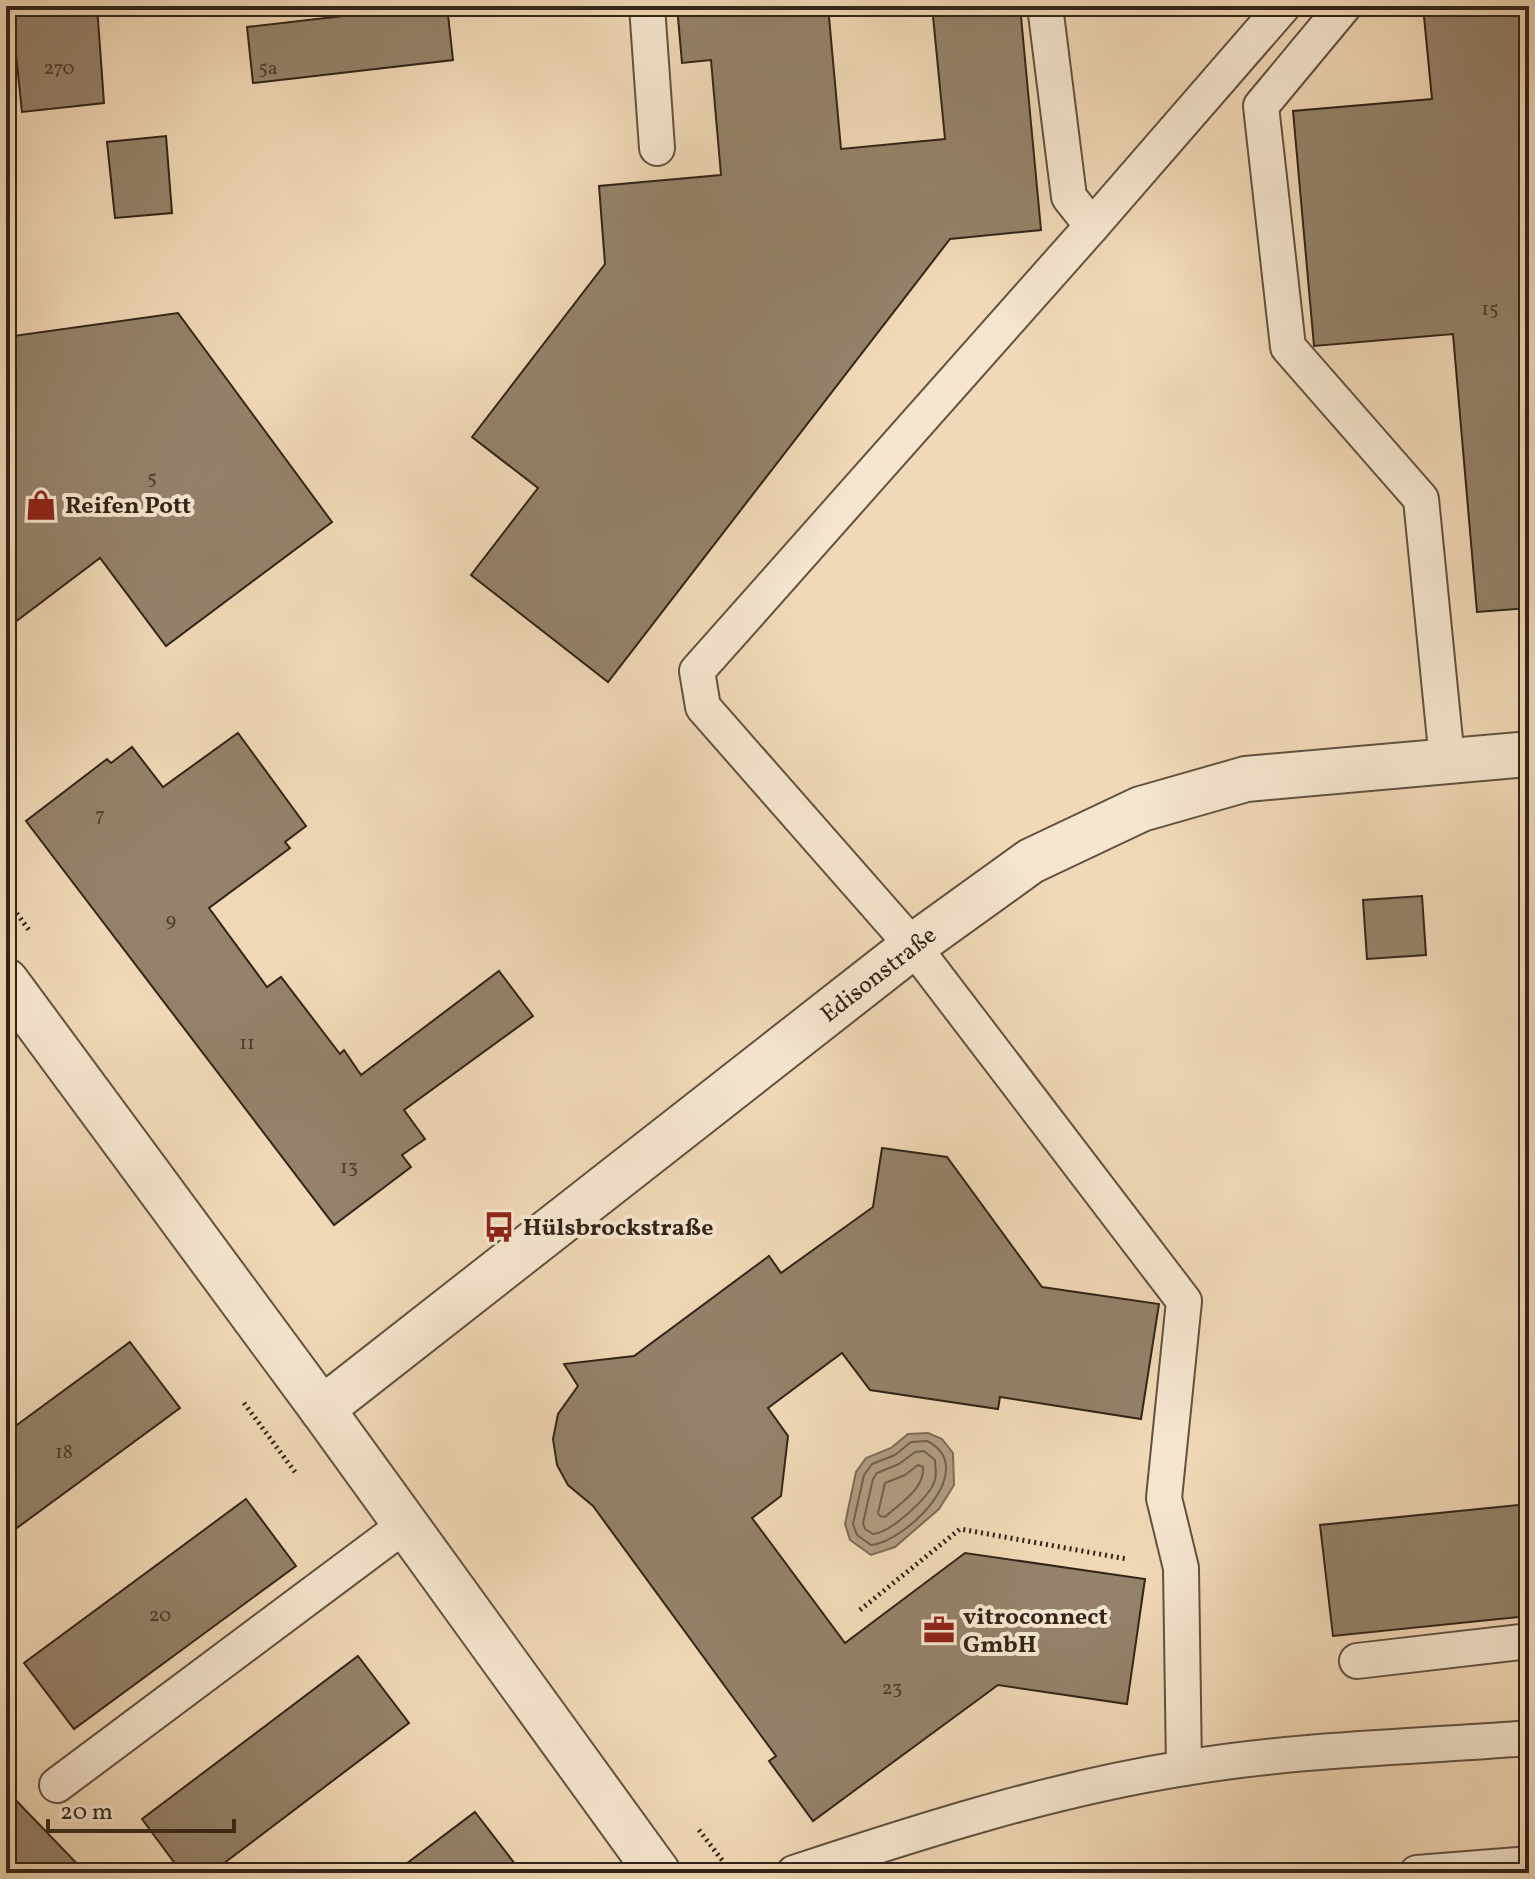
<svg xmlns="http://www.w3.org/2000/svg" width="1535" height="1879" viewBox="0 0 1535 1879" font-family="Vollkorn,serif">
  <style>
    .water { fill: #b09b81; stroke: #7e6b57; stroke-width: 2 }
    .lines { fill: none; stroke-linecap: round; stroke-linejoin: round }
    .shore { stroke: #71604c; stroke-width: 2 }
    .building { fill: #95826b; stroke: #322418; stroke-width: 2 }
    .service-casing { stroke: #625140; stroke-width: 38 }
    .minor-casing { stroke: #625140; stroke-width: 48 }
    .tertiary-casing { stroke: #625140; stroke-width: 48 }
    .path { stroke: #322418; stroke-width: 5; stroke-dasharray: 2 4; stroke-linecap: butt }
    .service { stroke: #f6e6d0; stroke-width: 34 }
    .minor { stroke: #f6e6d0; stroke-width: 44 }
    .tertiary { stroke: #f6e6d0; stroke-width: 44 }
    .labels { text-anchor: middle; stroke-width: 8; stroke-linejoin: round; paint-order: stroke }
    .number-label { font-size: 20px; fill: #4b3c2d }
    .poi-label { font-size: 24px; font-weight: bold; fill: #322418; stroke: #f6e6d0; text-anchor: start }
    .street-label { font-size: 24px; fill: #322418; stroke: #f6e6d0 }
  </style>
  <rect width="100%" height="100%" fill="#f1d9b7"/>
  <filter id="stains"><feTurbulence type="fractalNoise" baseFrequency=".0025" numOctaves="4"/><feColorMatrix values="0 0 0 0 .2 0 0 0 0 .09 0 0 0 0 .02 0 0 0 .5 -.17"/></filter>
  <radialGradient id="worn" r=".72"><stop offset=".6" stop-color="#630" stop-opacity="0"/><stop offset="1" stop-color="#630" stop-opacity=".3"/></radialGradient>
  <!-- water -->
  <polygon class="water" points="928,1433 942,1439 953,1453 954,1485 939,1509 895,1547 871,1555 850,1540 845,1524 856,1472 866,1458 891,1448 908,1434"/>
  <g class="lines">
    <!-- shore -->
    <g class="shore">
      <path d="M 927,1441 C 981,1468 907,1541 871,1545 L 857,1535 L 853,1524 L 864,1475 L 872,1464 L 895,1455 L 911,1442 Z"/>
      <path d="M 924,1451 L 935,1460 C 935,1466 937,1474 935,1480 C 930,1497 890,1533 873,1534 L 865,1529 L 863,1523 L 873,1479 L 877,1473 L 899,1464 L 915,1452 Z"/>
      <path d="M 918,1465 L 923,1467 C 925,1489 899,1504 885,1517 L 880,1516 L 878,1513 L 885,1483 L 905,1475 Z"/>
    </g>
  </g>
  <!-- building -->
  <g class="building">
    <polygon points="11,6 97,6 104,103 22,112"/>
    <polygon points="430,6 447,6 453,60 253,83 247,27"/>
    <polygon points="677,6 828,6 841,149 945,139 932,6 1020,6 1041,230 950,239 608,682 471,575 538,488 472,437 605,264 599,186 721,175 711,60 682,63"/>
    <polygon points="1423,6 1529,6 1529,608 1477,612 1453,334 1314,346 1293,111 1432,99"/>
    <polygon points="166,136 172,213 115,218 107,142"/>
    <polygon points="178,313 332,522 166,646 100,558 6,629 6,337"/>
    <polygon points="238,733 306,826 285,842 290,848 209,908 267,987 281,977 340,1054 344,1050 361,1075 499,971 533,1016 404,1110 425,1139 402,1155 411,1167 334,1225 26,821 107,759 111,763 132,747 163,787"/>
    <polygon points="1422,896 1426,955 1367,959 1363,900"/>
    <polygon points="882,1148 947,1157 1042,1287 1159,1304 1141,1419 1000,1397 998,1409 870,1390 842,1353 768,1408 788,1436 781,1496 752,1518 845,1643 965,1553 1145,1579 1127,1704 998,1685 813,1821 769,1761 776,1756 593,1506 568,1485 557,1465 553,1439 558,1414 578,1386 564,1364 634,1356 769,1256 781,1273 873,1207"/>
    <polygon points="130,1342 180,1408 6,1536 6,1433"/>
    <polygon points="246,1499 296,1566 74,1729 24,1663"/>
    <polygon points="1529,1504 1529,1616 1333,1636 1320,1525"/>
    <polygon points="358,1656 409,1723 211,1873 182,1873 142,1819"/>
    <polygon points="6,1790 86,1873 6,1873"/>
    <polygon points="475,1812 522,1873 394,1873"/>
  </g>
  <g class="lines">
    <defs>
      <g id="service">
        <polyline points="647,6 657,148"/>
        <polyline points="1045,6 1069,197 1092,226"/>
        <polyline points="1344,6 1261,106 1288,347 1421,499 1447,760"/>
        <polyline points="1357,1661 1529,1641"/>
        <polyline points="1184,1768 1181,1568 1164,1498 1184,1301 913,946 703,707 697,671 1092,226 1283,6"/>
        <polyline points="57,1785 405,1525"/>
        <path d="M 794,1873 C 921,1831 1052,1789 1185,1768 C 1298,1749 1415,1747 1529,1738"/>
        <polyline points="1417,1873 1529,1864"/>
      </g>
      <polyline id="minor" points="322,1409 913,946 1031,861 1141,809 1246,779 1529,754"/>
      <polyline id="tertiary" points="6,981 322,1409 658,1873"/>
    </defs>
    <!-- service casing -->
    <use href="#service" class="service-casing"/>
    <!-- minor casing -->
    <use href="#minor" class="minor-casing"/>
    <!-- tertiary casing -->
    <use href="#tertiary" class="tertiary-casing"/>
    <!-- path -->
    <g class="path">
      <polyline points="6,899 29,930"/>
      <polyline points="244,1403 295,1472"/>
      <polyline points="860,1610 960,1529 1127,1559"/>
      <polyline points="699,1830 732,1873"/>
    </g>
    <!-- service -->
    <use href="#service" class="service"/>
    <!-- minor -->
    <use href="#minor" class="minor"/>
    <!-- tertiary -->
    <use href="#tertiary" class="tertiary"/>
  </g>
  <!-- icons -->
  <defs>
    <symbol id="shop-bare" viewBox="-9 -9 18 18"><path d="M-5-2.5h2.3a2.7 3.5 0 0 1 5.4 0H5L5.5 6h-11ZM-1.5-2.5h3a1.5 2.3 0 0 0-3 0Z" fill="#8f2418" stroke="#f6e6d0" stroke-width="2.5" paint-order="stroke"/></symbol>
    <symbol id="bus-bare" viewBox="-9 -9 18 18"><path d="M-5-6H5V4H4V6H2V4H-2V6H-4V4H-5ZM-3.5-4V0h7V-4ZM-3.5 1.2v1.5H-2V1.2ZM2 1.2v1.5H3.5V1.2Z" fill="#8f2418" stroke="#f6e6d0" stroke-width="2.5" paint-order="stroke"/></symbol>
    <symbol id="office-bare" viewBox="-9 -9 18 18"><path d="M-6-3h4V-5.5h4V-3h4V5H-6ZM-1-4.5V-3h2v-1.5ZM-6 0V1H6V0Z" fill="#8f2418" stroke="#f6e6d0" stroke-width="2.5" paint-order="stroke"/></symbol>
  </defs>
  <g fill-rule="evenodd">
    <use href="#shop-bare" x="19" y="483" width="44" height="44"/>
    <use href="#bus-bare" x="477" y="1205" width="44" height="44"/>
    <use href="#office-bare" x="917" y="1608" width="44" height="44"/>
  </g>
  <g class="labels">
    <!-- number labels -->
    <g class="number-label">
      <text x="59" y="74">270</text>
      <text x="268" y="74">5a</text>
      <text x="1490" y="315">15</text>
      <text x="152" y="484">5</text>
      <text x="100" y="821">7</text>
      <text x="171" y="926">9</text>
      <text x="247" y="1049">11</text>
      <text x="349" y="1173">13</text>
      <text x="64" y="1458">18</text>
      <text x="160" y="1621">20</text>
      <text x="892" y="1694">23</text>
    </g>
    <!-- poi labels -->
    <g class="poi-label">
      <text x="65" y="513">Reifen Pott</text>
      <text x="523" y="1235">Hülsbrockstraße</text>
      <text x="963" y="1624">vitroconnect<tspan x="963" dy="28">GmbH</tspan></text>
    </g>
    <!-- street labels -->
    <g class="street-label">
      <text transform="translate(878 974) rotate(-38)" y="8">Edisonstraße</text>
    </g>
  </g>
  <!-- margin -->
  <rect width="1535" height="1879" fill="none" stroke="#f1d9b7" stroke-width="32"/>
  <rect x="8" y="8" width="1519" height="1863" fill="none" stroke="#322418" stroke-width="4"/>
  <rect x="16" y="16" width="1503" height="1847" fill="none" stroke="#322418" stroke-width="2"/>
  <!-- scale -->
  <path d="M48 1819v12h186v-12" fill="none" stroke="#322418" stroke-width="4"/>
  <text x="60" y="1819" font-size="24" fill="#322418" stroke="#f6e6d0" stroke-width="6" paint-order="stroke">20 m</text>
  <rect width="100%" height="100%" filter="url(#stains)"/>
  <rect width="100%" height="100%" fill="url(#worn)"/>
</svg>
